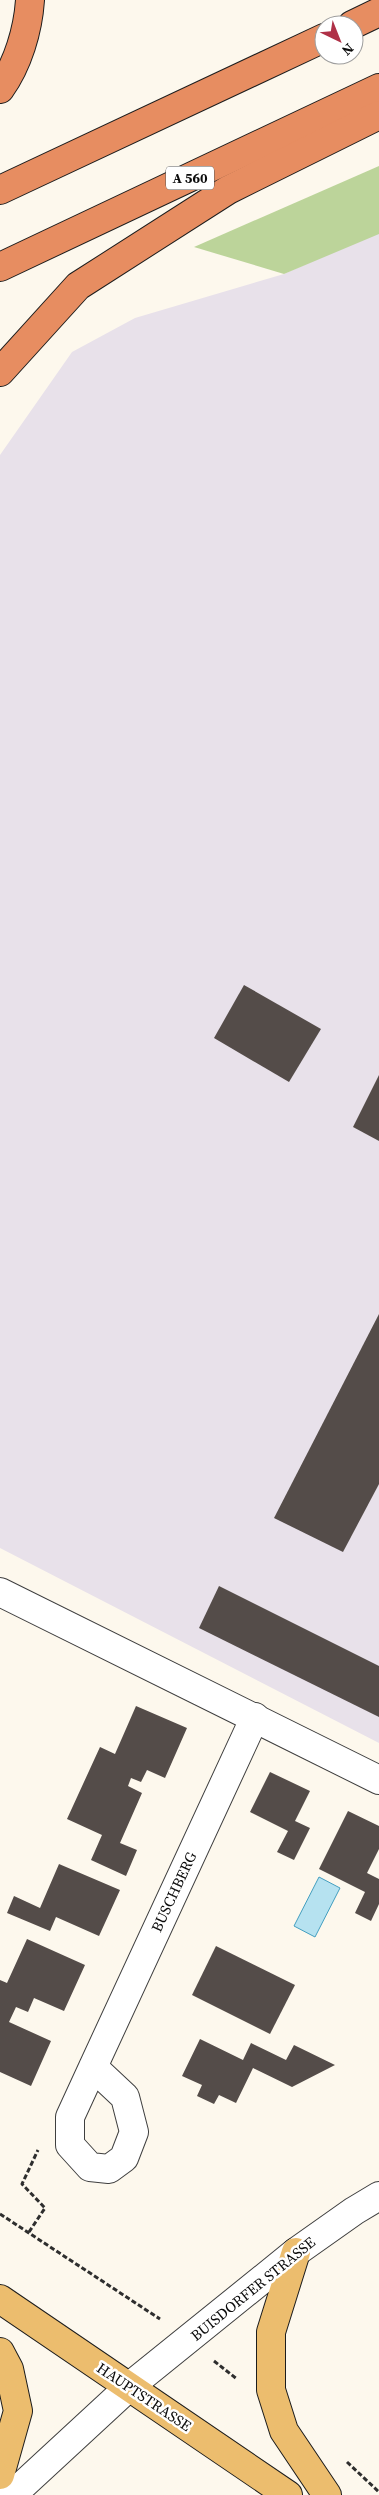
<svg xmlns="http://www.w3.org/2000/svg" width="379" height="2495" viewBox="0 0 379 2495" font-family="'Source Serif 4',serif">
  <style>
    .industrial { fill: #e8e1ea }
    .forest { fill: #bcd49a }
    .water { fill: #b6e2f0; stroke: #449fc0 }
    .building { fill: #544c49 }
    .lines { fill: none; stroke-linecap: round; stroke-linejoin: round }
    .minor-casing { stroke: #3f3f3f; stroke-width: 30 }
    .major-casing { stroke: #1d1d1d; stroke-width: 30 }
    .highway-casing { stroke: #1d1d1d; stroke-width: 30 }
    .path { stroke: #2e2e2e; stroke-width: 3; stroke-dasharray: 5 2.5; stroke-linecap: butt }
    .minor { stroke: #fff; stroke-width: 28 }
    .major { stroke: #ecbd6e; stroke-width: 28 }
    .highway { stroke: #e78d61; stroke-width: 28 }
    .labels { text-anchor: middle; stroke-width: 5; stroke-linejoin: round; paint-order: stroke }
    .shield { fill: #fff; stroke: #555; stroke-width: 1 }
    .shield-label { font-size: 14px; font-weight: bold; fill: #0c0c0c }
    .street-label { font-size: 15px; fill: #0c0c0c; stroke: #fff }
  </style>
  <rect width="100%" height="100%" fill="#fdf8ed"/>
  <!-- industrial -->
  <polygon class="industrial" points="379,231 379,1743 0,1548 0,455 72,352 135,318 284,274"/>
  <!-- forest -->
  <polygon class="forest" points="379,166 379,234 284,274 194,247"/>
  <!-- water -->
  <polygon class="water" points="319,1877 340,1888 315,1937 294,1926"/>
  <!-- building -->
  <g class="building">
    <polygon points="244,985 321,1029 289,1082 214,1038"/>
    <polygon points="379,1075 379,1141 353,1127"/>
    <polygon points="379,1314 379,1484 343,1552 274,1518"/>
    <polygon points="219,1586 379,1666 379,1717 199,1628"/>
    <polygon points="136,1706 187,1728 165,1778 147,1770 141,1782 131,1778 128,1786 142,1793 120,1843 137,1850 126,1876 91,1860 102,1835 67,1819 100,1747 115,1754"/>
    <polygon points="270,1772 310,1791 295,1821 310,1828 294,1860 277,1852 288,1831 250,1812"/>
    <polygon points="348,1811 379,1826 379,1849 367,1873 379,1879 379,1904 371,1921 355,1913 365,1892 319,1869"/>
    <polygon points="59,1864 120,1890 99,1936 56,1917 50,1931 7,1913 14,1896 40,1908"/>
    <polygon points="27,1939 85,1965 64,2011 34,1998 28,2012 16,2007 9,2022 51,2041 31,2086 0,2072 0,1980 7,1983"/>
    <polygon points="216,1946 295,1985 270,2034 192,1995"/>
    <polygon points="200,2039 243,2060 251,2043 286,2060 294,2045 335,2065 292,2087 253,2068 236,2103 219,2095 214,2104 197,2096 202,2085 182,2076"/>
  </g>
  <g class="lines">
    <defs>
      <g id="minor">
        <polyline points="0,1592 379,1780"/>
        <polyline points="93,2067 125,2097 134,2132 124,2158 109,2169 90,2167 70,2145 70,2117 93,2067 255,1717"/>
        <polyline points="12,2495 130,2386 296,2252 354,2211 379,2196"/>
      </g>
      <g id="major">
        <polyline points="296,2252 271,2332 271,2390 284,2431 327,2495"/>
        <polyline points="0,2299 288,2495"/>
        <polyline points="0,2352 9,2369 18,2411 0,2475"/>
      </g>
      <g id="highway">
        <polyline points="352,25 379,12"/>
        <path d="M 0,89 C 18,64 28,30 30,0"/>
        <polyline points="0,190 324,38"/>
        <polyline points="0,267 379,88"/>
        <polyline points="0,372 78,286 228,190 379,115"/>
      </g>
    </defs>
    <!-- minor casing -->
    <use href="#minor" class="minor-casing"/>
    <!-- major casing -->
    <use href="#major" class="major-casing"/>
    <!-- highway casing -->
    <use href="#highway" class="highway-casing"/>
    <!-- path -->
    <g class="path">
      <polyline points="0,2214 160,2319"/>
      <polyline points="29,2232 45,2208 22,2184 38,2150"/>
      <polyline points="214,2361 237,2379"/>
      <polyline points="347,2462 379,2492"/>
    </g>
    <!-- minor -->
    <use href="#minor" class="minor"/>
    <!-- major -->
    <use href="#major" class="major"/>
    <!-- highway -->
    <use href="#highway" class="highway"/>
  </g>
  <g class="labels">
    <!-- shield labels -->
    <rect class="shield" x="166" y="166.5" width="48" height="23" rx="4"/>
    <g class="shield-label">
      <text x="190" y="183">A 560</text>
    </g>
    <!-- street labels -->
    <g class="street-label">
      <text transform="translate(174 1892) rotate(-65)" y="5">BUSCHBERG</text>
      <text transform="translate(253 2289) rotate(-39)" y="5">BUISDORFER STRASSE</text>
      <text transform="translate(144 2397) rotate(34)" y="5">HAUPTSTRASSE</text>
    </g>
  </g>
  <!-- north arrow -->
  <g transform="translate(339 40) rotate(137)"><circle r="24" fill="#ffffff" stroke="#9e9e9e"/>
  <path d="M0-4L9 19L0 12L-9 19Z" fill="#af3147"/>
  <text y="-8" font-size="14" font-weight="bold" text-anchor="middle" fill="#0c0c0c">N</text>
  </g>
</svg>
